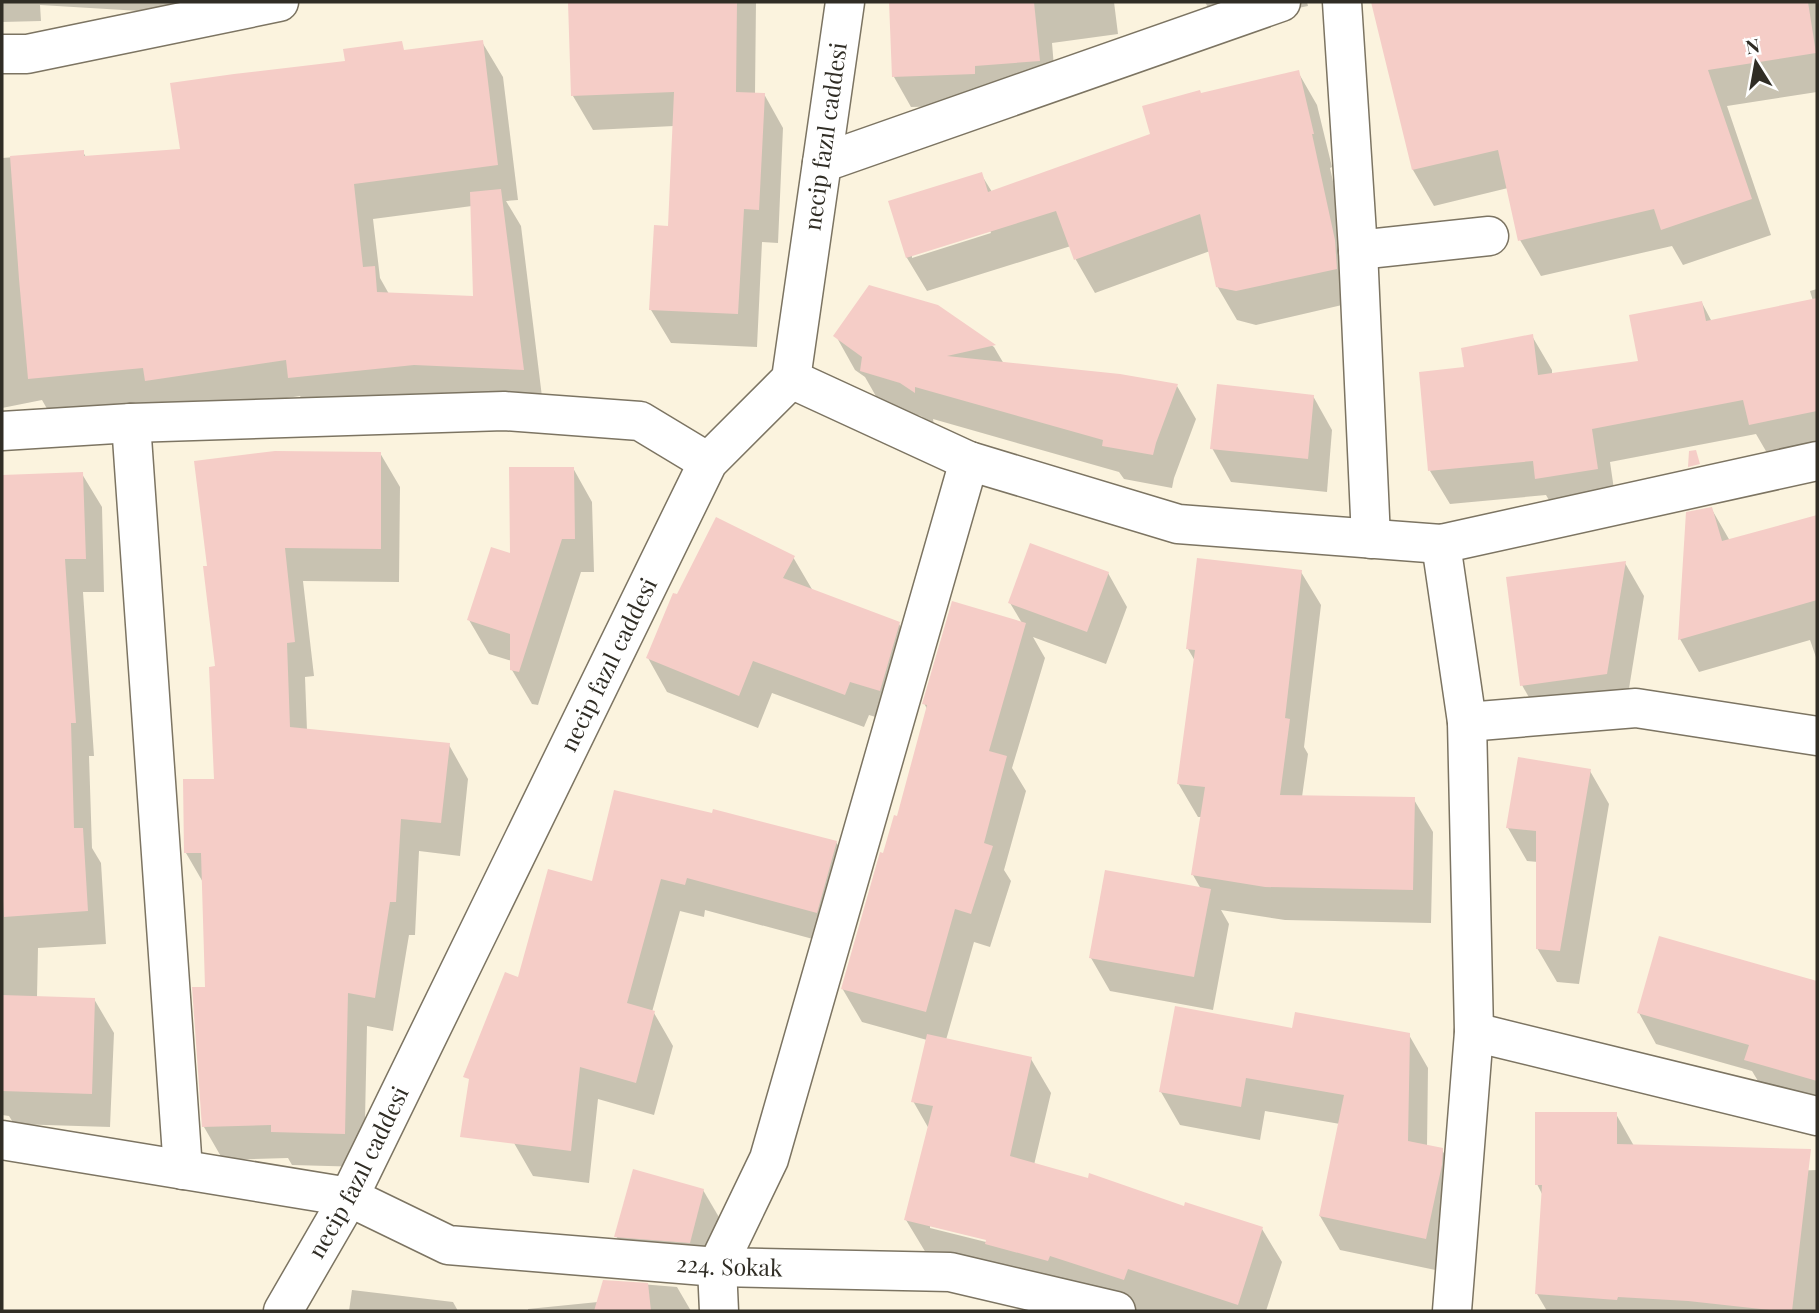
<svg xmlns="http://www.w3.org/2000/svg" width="1819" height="1313" viewBox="0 0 1819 1313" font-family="'Playfair Display',serif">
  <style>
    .shadow { fill: #0003; fill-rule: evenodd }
    .building { fill: #f5cdc7 }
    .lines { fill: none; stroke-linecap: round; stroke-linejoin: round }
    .street-casing { stroke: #7c7462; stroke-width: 41 }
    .secondary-casing { stroke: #7c7462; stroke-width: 41 }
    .street { stroke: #fff; stroke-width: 38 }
    .secondary { stroke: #fff; stroke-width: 38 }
    .labels { text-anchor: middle; stroke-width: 5; stroke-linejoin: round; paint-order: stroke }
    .street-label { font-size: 23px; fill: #302d25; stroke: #fff }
  </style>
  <rect width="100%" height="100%" fill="#fbf3de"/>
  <!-- shadow -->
  <g class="shadow">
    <polygon points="2,2 224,2 223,16 40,5 41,21 2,22"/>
    <polygon points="569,2 756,2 755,94 764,94 783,128 778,243 762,242 757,347 671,343 651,310 669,228 674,126 593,130 573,96"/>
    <polygon points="891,2 1114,2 1118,34 1052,43 1056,91 992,105 911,107 894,77"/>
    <polygon points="1205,2 1307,2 1308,6 1217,24"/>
    <polygon points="1386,2 1817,2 1817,92 1727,106 1771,235 1683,265 1672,246 1541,276 1520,240 1508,188 1434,206 1413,170"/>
    <path d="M 482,42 L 503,77 L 518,200 L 506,201 L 521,226 L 543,405 L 310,413 L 300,396 L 167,416 L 50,414 L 42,400 L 2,408 L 2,158 L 83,152 L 86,157 L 182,151 L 347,62 L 403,52 ZM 472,206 L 474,298 L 389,294 L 380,278 L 373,219 Z"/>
    <path d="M 1298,72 L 1317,105 L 1332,167 L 1330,168 L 1354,275 L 1355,302 L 1256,325 L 1237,320 L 1217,286 L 1210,251 L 1095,293 L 1076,260 L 1071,246 L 927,291 L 907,258 L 890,203 L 981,174 L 992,192 L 1152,135 L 1200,94 ZM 990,230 L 991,233 L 912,258 L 912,254 Z"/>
    <polygon points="1817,289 1817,448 1770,458 1756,434 1610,462 1616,503 1556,512 1546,495 1450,504 1430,471 1466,369 1532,336 1552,370 1552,374 1640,363 1702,303 1712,322 1813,301 1810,291"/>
    <polygon points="937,307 994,347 1004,364 1177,386 1196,419 1174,478 1172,488 1124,479 1119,472 933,419 934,425 921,416 881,405 865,377 855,370 836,336"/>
    <polygon points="1313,396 1332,430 1327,492 1231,482 1212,448"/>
    <polygon points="380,453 400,487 399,582 303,581 314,676 305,677 307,731 449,745 468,779 460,856 419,851 415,935 409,935 393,1031 367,1026 364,1167 292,1165 288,1158 223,1160 204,1127 207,989 204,884 186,853 216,780 216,668 205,568"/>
    <polygon points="573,468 592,502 594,572 581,572 538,705 532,704 512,670 512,661 489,654 469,620 511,555"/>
    <polygon points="82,474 102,507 104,592 83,592 94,756 89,756 92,848 101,863 106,944 38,948 37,997 94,999 114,1033 110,1127 14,1124 9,1116 2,1115 2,476"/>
    <polygon points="1711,508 1730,541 1817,517 1817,660 1810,640 1699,672 1680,639"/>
    <polygon points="793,557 813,591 899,624 918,657 899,724 869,715 864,727 772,693 758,728 667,692 648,658"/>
    <polygon points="1625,563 1644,596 1626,707 1541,719 1522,685"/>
    <polygon points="1301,572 1321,605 1304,747 1308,754 1302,797 1413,798 1433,832 1431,923 1285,920 1221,910 1229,924 1213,1010 1110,991 1091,958 1201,889 1193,875 1202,817 1198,817 1178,783 1195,661 1188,649"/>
    <path d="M 1108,573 L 1127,607 L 1106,664 L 1033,637 L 1045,658 L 1012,768 L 1026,791 L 1004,870 L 1011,881 L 990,947 L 974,942 L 946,1040 L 1031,1059 L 1051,1093 L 1034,1165 L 1262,1229 L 1282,1262 L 1266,1311 L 1128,1311 L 926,1253 L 906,1220 L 929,1129 L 913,1101 L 927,1040 L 862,1022 L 842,988 L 884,855 L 898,818 L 927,709 L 924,703 L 1022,623 L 1010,603 ZM 930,1224 L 995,1240 L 994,1244 L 930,1228 Z"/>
    <polygon points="1590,771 1609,804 1579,984 1557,982 1537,948 1538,862 1527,861 1508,828"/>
    <polygon points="836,842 855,875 835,945 705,910 704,917 680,911 652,1012 654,1013 673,1046 654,1115 598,1099 589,1183 533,1176 514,1143 519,979 593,883"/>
    <polygon points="1660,938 1817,983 1817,1106 1764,1091 1752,1071 1656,1044 1639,1013"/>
    <polygon points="1293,1030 1409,1035 1428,1068 1427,1147 1442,1150 1461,1183 1445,1272 1340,1250 1320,1216 1340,1124 1265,1111 1260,1140 1180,1125 1161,1092"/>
    <polygon points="1616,1114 1634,1146 1788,1171 1817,1170 1817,1311 1547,1311 1537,1294 1543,1196 1537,1184"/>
    <polygon points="703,1190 723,1224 708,1276 636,1270 616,1236"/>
    <polygon points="604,1281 677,1287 691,1311 528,1311 528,1309 598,1302"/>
    <polygon points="352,1290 453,1302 458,1311 349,1311"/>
  </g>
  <!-- building -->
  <g class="building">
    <polygon points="568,2 737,2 736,92 765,93 759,210 744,209 738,314 649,310 654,225 668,226 674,92 571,96"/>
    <polygon points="889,2 1034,2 1040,61 975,66 975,74 892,77"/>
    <polygon points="1371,2 1808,2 1816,53 1708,70 1752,199 1661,230 1654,209 1518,241 1498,150 1412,170"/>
    <polygon points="483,40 498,165 354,184 363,267 375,266 377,292 473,296 470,192 501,189 524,370 414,365 288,378 286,360 145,381 143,368 28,379 19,279 10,156 84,150 84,156 180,149 170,83 234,74 345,61 343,49 402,41 404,50"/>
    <polygon points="1299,70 1314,134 1312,134 1335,240 1337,269 1236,291 1216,287 1200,214 1074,260 1056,211 906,258 888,201 982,172 988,192 1150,134 1142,106 1200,90 1201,93"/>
    <polygon points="869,285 938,305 996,345 947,356 1120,374 1178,384 1156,443 1153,455 1102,446 1103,440 915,387 915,393 900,383 860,371 862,357 833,336"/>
    <polygon points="1817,298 1817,411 1749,425 1743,400 1592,429 1598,469 1535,479 1533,461 1428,471 1419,372 1464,367 1461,348 1533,334 1538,375 1638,361 1629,315 1702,301 1706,321"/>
    <polygon points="1217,384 1314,395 1308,459 1210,449"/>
    <polygon points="1696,450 1700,464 1688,467 1689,451"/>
    <polygon points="275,451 381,452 381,549 285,548 295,642 287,643 290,727 450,743 441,823 401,819 396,902 390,902 375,998 348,993 345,1134 271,1132 271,1125 202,1127 192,987 205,987 201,853 184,853 183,779 214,779 209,667 215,666 203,566 207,566 194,461"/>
    <polygon points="509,467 574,467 575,539 562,539 519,672 510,670 510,634 467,620 491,547 510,553"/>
    <polygon points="83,472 86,559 65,559 76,723 71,723 74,828 83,828 88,911 4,917 2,884 2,475"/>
    <polygon points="1712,507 1722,541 1817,515 1817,600 1678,640 1686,512"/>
    <polygon points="716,517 795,556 783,578 900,622 880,691 850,682 845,695 753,661 739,696 646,658 673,593 677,594"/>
    <polygon points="1030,543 1109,572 1087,632 1008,603"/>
    <polygon points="1197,558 1302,570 1285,718 1290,719 1280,795 1415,797 1413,890 1265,887 1191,875 1205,787 1177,784 1195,650 1186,649"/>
    <polygon points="1626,561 1607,674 1520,686 1506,577"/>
    <polygon points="952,601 1026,623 989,751 1007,756 984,843 993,846 971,914 955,909 926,1012 841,989 880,852 883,853 894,815 897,816 927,705 922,704"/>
    <polygon points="1518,757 1591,769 1560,951 1536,949 1536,831 1506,828"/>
    <polygon points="614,790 712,813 713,809 837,841 817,913 687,878 685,885 661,879 627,1003 655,1011 636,1083 580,1067 571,1151 460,1137 469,1079 463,1077 505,972 518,977 548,869 592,881"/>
    <polygon points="1105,870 1211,889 1194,977 1089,958"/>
    <polygon points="1659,936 1817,981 1817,1081 1744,1060 1749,1045 1637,1013"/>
    <polygon points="2,995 95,998 92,1094 2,1091"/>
    <polygon points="1175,1006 1292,1028 1295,1012 1410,1033 1408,1141 1443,1148 1442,1165 1426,1239 1319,1216 1344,1095 1246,1078 1241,1107 1159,1092"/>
    <polygon points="927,1034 1032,1057 1010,1156 1088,1178 1089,1173 1184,1206 1185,1202 1263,1227 1238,1305 1128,1269 1124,1280 1050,1256 1048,1261 985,1244 986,1240 904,1220 933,1106 911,1102"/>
    <polygon points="1535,1112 1617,1112 1617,1144 1811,1149 1792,1311 1779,1311 1688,1301 1618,1297 1617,1300 1535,1294 1542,1185 1535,1185"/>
    <polygon points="633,1169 704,1189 690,1243 614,1237"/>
    <polygon points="603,1280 648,1283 651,1311 594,1311"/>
  </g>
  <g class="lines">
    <defs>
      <g id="street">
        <polyline points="1342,2 1358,250 1371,539"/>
        <polyline points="2,54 27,54 279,2"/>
        <polyline points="822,163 1281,2"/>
        <polyline points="1358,250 1489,236"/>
        <polyline points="791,379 969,461 1178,524 1441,544 1817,461"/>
        <polyline points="131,423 183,1170"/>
        <polyline points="2,431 131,423 504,411 640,421 708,462"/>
        <polyline points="1441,544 1467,722 1474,1032 1452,1311"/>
        <polyline points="1467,722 1636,708 1817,736"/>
        <polyline points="1474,1032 1817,1116"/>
        <path id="s1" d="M 2,1140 L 349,1197 L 448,1245 L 717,1267 L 950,1272 L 1116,1311"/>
        <polyline points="719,1311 717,1267 769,1159 969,461"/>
      </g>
      <g id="secondary">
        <path id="s2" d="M 283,1311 L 349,1197 L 708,462 L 791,379 L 845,2"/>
      </g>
    </defs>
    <!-- street casing -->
    <use href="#street" class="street-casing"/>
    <!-- secondary casing -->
    <use href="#secondary" class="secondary-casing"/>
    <!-- street -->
    <use href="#street" class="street"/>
    <!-- secondary -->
    <use href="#secondary" class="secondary"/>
  </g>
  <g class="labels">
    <!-- street labels -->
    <g class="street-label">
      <text dy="8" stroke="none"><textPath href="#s2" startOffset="1312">necip fazıl caddesi</textPath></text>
      <text dy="8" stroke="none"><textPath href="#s2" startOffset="724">necip fazıl caddesi</textPath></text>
      <text dy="8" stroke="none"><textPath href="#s2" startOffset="158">necip fazıl caddesi</textPath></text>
      <text dy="8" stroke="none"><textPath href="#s1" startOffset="744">224. Sokak</textPath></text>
    </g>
  </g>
  <!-- border -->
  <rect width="1819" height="1313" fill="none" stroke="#302d25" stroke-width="7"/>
  <!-- north arrow -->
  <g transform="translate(1756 63) rotate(349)" stroke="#ffffff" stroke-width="5" paint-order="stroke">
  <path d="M0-5L12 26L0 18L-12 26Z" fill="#302d25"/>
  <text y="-10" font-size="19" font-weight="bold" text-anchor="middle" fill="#302d25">N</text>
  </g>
</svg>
